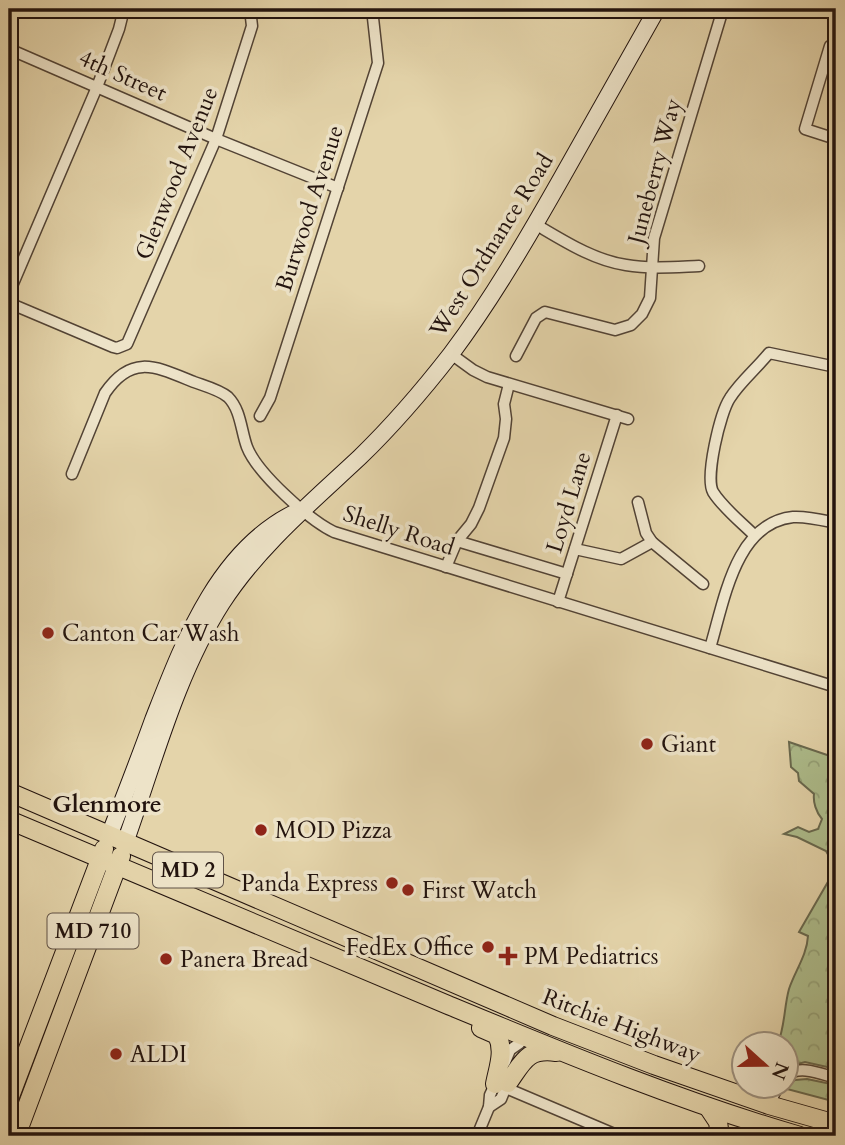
<svg xmlns="http://www.w3.org/2000/svg" width="845" height="1145" viewBox="0 0 845 1145" font-family="Cardo,serif">
  <style>
    .forest { fill: url(#forest-crowns); stroke: #68684e; stroke-width: 2 }
    .lines { fill: none; stroke-linecap: round; stroke-linejoin: round }
    .minor-casing { stroke: #524335; stroke-width: 13 }
    .secondary-casing { stroke: #22130e; stroke-width: 18 }
    .primary-casing { stroke: #22130e; stroke-width: 20 }
    .minor { stroke: #ede3c8; stroke-width: 10 }
    .secondary { stroke: #ede3c8; stroke-width: 16 }
    .primary { stroke: #e4d4aa; stroke-width: 18 }
    .poi-dot { fill: #8f2418; stroke: #ede3c8; stroke-width: 2.5 }
    .labels { text-anchor: middle; stroke-width: 7; stroke-linejoin: round; paint-order: stroke }
    .shield { fill: #ede3c8; stroke: #5f5146; stroke-width: 2 }
    .shield-label { font-size: 21px; font-weight: bold; fill: #22130e }
    .street-label { font-size: 23px; fill: #22130e; stroke: #ede3c8 }
    .poi-label { font-size: 23px; fill: #22130e; stroke: #ede3c8; text-anchor: start }
    .neighbourhood-label { font-size: 24px; font-weight: bold; fill: #22130e; stroke: #ede3c8 }
  </style>
  <defs>
    <pattern id="forest-crowns" width="20" height="18" patternUnits="userSpaceOnUse" patternTransform="scale(1.75)"><rect width="20" height="18" fill="#aebe8d"/><path d="M2 6a3 3 0 1 1 6 0M12 15a3 3 0 1 1 6 0" fill="none" stroke="#95a278"/></pattern>
  </defs>
  <rect width="100%" height="100%" fill="#e4d4aa"/>
  <filter id="stains"><feTurbulence type="fractalNoise" baseFrequency=".00286" numOctaves="4"/><feColorMatrix values="0 0 0 0 .2 0 0 0 0 .09 0 0 0 0 .02 0 0 0 .5 -.17"/></filter>
  <radialGradient id="worn" r=".72"><stop offset=".6" stop-color="#630" stop-opacity="0"/><stop offset="1" stop-color="#630" stop-opacity=".3"/></radialGradient>
  <!-- forest -->
  <g class="forest">
    <path d="M 789,742 L 836,758 L 836,1069 L 805,1062 L 786,1067 L 786,1044 L 778,1043 C 785,1026 784,1007 789,989 C 795,971 807,955 808,936 L 799,932 L 829,880 L 834,865 L 826,851 L 797,837 L 784,834 L 798,827 L 809,832 L 818,829 L 822,819 C 816,812 813,802 814,794 L 799,781 L 798,773 L 791,767 Z"/>
    <polygon points="807,1079 836,1085 836,1102 787,1089 787,1086 795,1080"/>
  </g>
  <g class="lines">
    <defs>
      <g id="minor">
        <polyline points="830,46 805,129 836,139"/>
        <polyline points="9,49 216,139 338,188"/>
        <path d="M 535,224 C 564,241 593,260 626,265 C 650,269 674,267 699,266"/>
        <polyline points="9,293 97,87 119,29 124,9"/>
        <polyline points="9,303 113,347 117,348 127,344 216,139 252,26 250,9"/>
        <polyline points="451,354 473,370 487,377 628,419"/>
        <polyline points="516,356 536,318 545,312 615,330 631,325 642,314 650,298 654,238 723,9"/>
        <polyline points="260,416 270,398 378,63 372,9"/>
        <path d="M 72,474 L 105,393 C 132,353 157,367 194,382 C 205,386 220,390 228,397 C 241,410 241,431 247,447 C 257,473 309,520 334,532 L 836,687"/>
        <polyline points="638,502 646,533 652,542 703,584"/>
        <path d="M 754,535 C 741,522 723,508 713,492 C 705,477 720,413 730,398 C 740,382 757,368 769,353 L 836,367"/>
        <polyline points="457,541 567,574"/>
        <polyline points="575,549 621,559 652,542"/>
        <polyline points="446,567 457,541 471,524 479,508 504,438 506,419 504,404 509,384"/>
        <polyline points="558,602 617,415"/>
        <path d="M 710,648 C 724,602 735,523 793,517 C 807,516 822,520 836,523"/>
        <polyline points="505,1062 510,1050 520,1043"/>
        <path d="M 786,1076 C 799,1064 821,1074 836,1078"/>
        <polyline points="506,1088 619,1136"/>
        <polyline points="769,1105 778,1086"/>
        <polyline points="489,1107 501,1099 508,1082"/>
        <polyline points="477,1136 489,1107 490,1095 497,1080"/>
        <polyline points="750,1136 758,1124"/>
      </g>
      <g id="secondary">
        <path d="M 109,836 C 124,797 139,759 153,720 C 183,644 217,550 296,512"/>
        <path d="M 125,843 C 154,762 176,675 222,603 C 258,547 312,502 360,457 C 393,425 423,390 451,354 C 492,299 527,239 561,179 C 593,122 625,66 657,9"/>
      </g>
      <g id="primary">
        <polyline points="9,792 553,1026 654,1065 769,1105 836,1124"/>
        <path d="M 9,820 C 155,882 301,944 448,1005 C 564,1053 679,1101 800,1136"/>
        <path d="M 481,1028 L 497,1035 C 505,1051 498,1068 495,1084"/>
        <path d="M 508,1083 C 523,1062 527,1048 556,1052"/>
        <polyline points="9,1099 104,849"/>
        <polyline points="708,1107 718,1122 720,1136"/>
        <polyline points="16,1136 121,856"/>
      </g>
    </defs>
    <!-- minor casing -->
    <use href="#minor" class="minor-casing"/>
    <!-- secondary casing -->
    <use href="#secondary" class="secondary-casing"/>
    <!-- primary casing -->
    <use href="#primary" class="primary-casing"/>
    <!-- minor -->
    <use href="#minor" class="minor"/>
    <!-- secondary -->
    <use href="#secondary" class="secondary"/>
    <!-- primary -->
    <use href="#primary" class="primary"/>
  </g>
  <!-- markers -->
  <g class="poi-dot">
    <circle cx="48" cy="633" r="7"/>
    <circle cx="647" cy="744" r="7"/>
    <circle cx="261" cy="830" r="7"/>
    <circle cx="392" cy="883" r="7"/>
    <circle cx="408" cy="890" r="7"/>
    <circle cx="488" cy="947" r="7"/>
    <path d="M504.5 945.5h7v7h7v7h-7v7h-7v-7h-7v-7h7z"/>
    <circle cx="166" cy="959" r="7"/>
    <circle cx="116" cy="1054" r="7"/>
  </g>
  <g class="labels">
    <!-- shield labels -->
    <g class="shield">
      <rect x="153" y="852.5" width="70" height="35" rx="5"/>
      <rect x="47.5" y="913.5" width="91" height="35" rx="5"/>
    </g>
    <g class="shield-label">
      <text x="188" y="877">MD 2</text>
      <text x="93" y="938">MD 710</text>
    </g>
    <!-- street labels -->
    <g class="street-label">
      <text transform="translate(123 75) rotate(24)" y="8">4th Street</text>
      <text transform="translate(654 171) rotate(-75)" y="8">Juneberry Way</text>
      <text transform="translate(176 173) rotate(-68)" y="8">Glenwood Avenue</text>
      <text transform="translate(309 208) rotate(-72)" y="8">Burwood Avenue</text>
      <text transform="translate(491 245) rotate(-58)" y="8">West Ordnance Road</text>
      <text transform="translate(568 502) rotate(-73)" y="8">Loyd Lane</text>
      <text transform="translate(399 530) rotate(18)" y="8">Shelly Road</text>
      <text transform="translate(622 1025) rotate(21)" y="8">Ritchie Highway</text>
    </g>
    <!-- poi labels -->
    <g class="poi-label">
      <text x="62" y="641">Canton Car Wash</text>
      <text x="661" y="752">Giant</text>
      <text x="275" y="838">MOD Pizza</text>
      <text x="378" y="891" text-anchor="end">Panda Express</text>
      <text x="422" y="898">First Watch</text>
      <text x="474" y="955" text-anchor="end">FedEx Office</text>
      <text x="524" y="964">PM Pediatrics</text>
      <text x="180" y="967">Panera Bread</text>
      <text x="130" y="1062">ALDI</text>
    </g>
    <!-- neighbourhood labels -->
    <g class="neighbourhood-label">
      <text x="107" y="812">Glenmore</text>
    </g>
  </g>
  <!-- margin -->
  <rect width="845" height="1145" fill="none" stroke="#e4d4aa" stroke-width="35"/>
  <rect x="10" y="10" width="824" height="1124" fill="none" stroke="#22130e" stroke-width="3.5"/>
  <rect x="18" y="18" width="810" height="1110" fill="none" stroke="#22130e" stroke-width="2"/>
  <!-- north arrow -->
  <g transform="translate(765 1065) rotate(111)"><circle r="33" fill="#ede3c8" stroke="#9c907e" stroke-width="2"/>
  <path d="M0-5L12 26L0 18L-12 26Z" fill="#8f2418"/>
  <text y="-10" font-size="19" font-weight="bold" text-anchor="middle" fill="#22130e">N</text>
  </g>
  <rect width="100%" height="100%" filter="url(#stains)"/>
  <rect width="100%" height="100%" fill="url(#worn)"/>
</svg>
